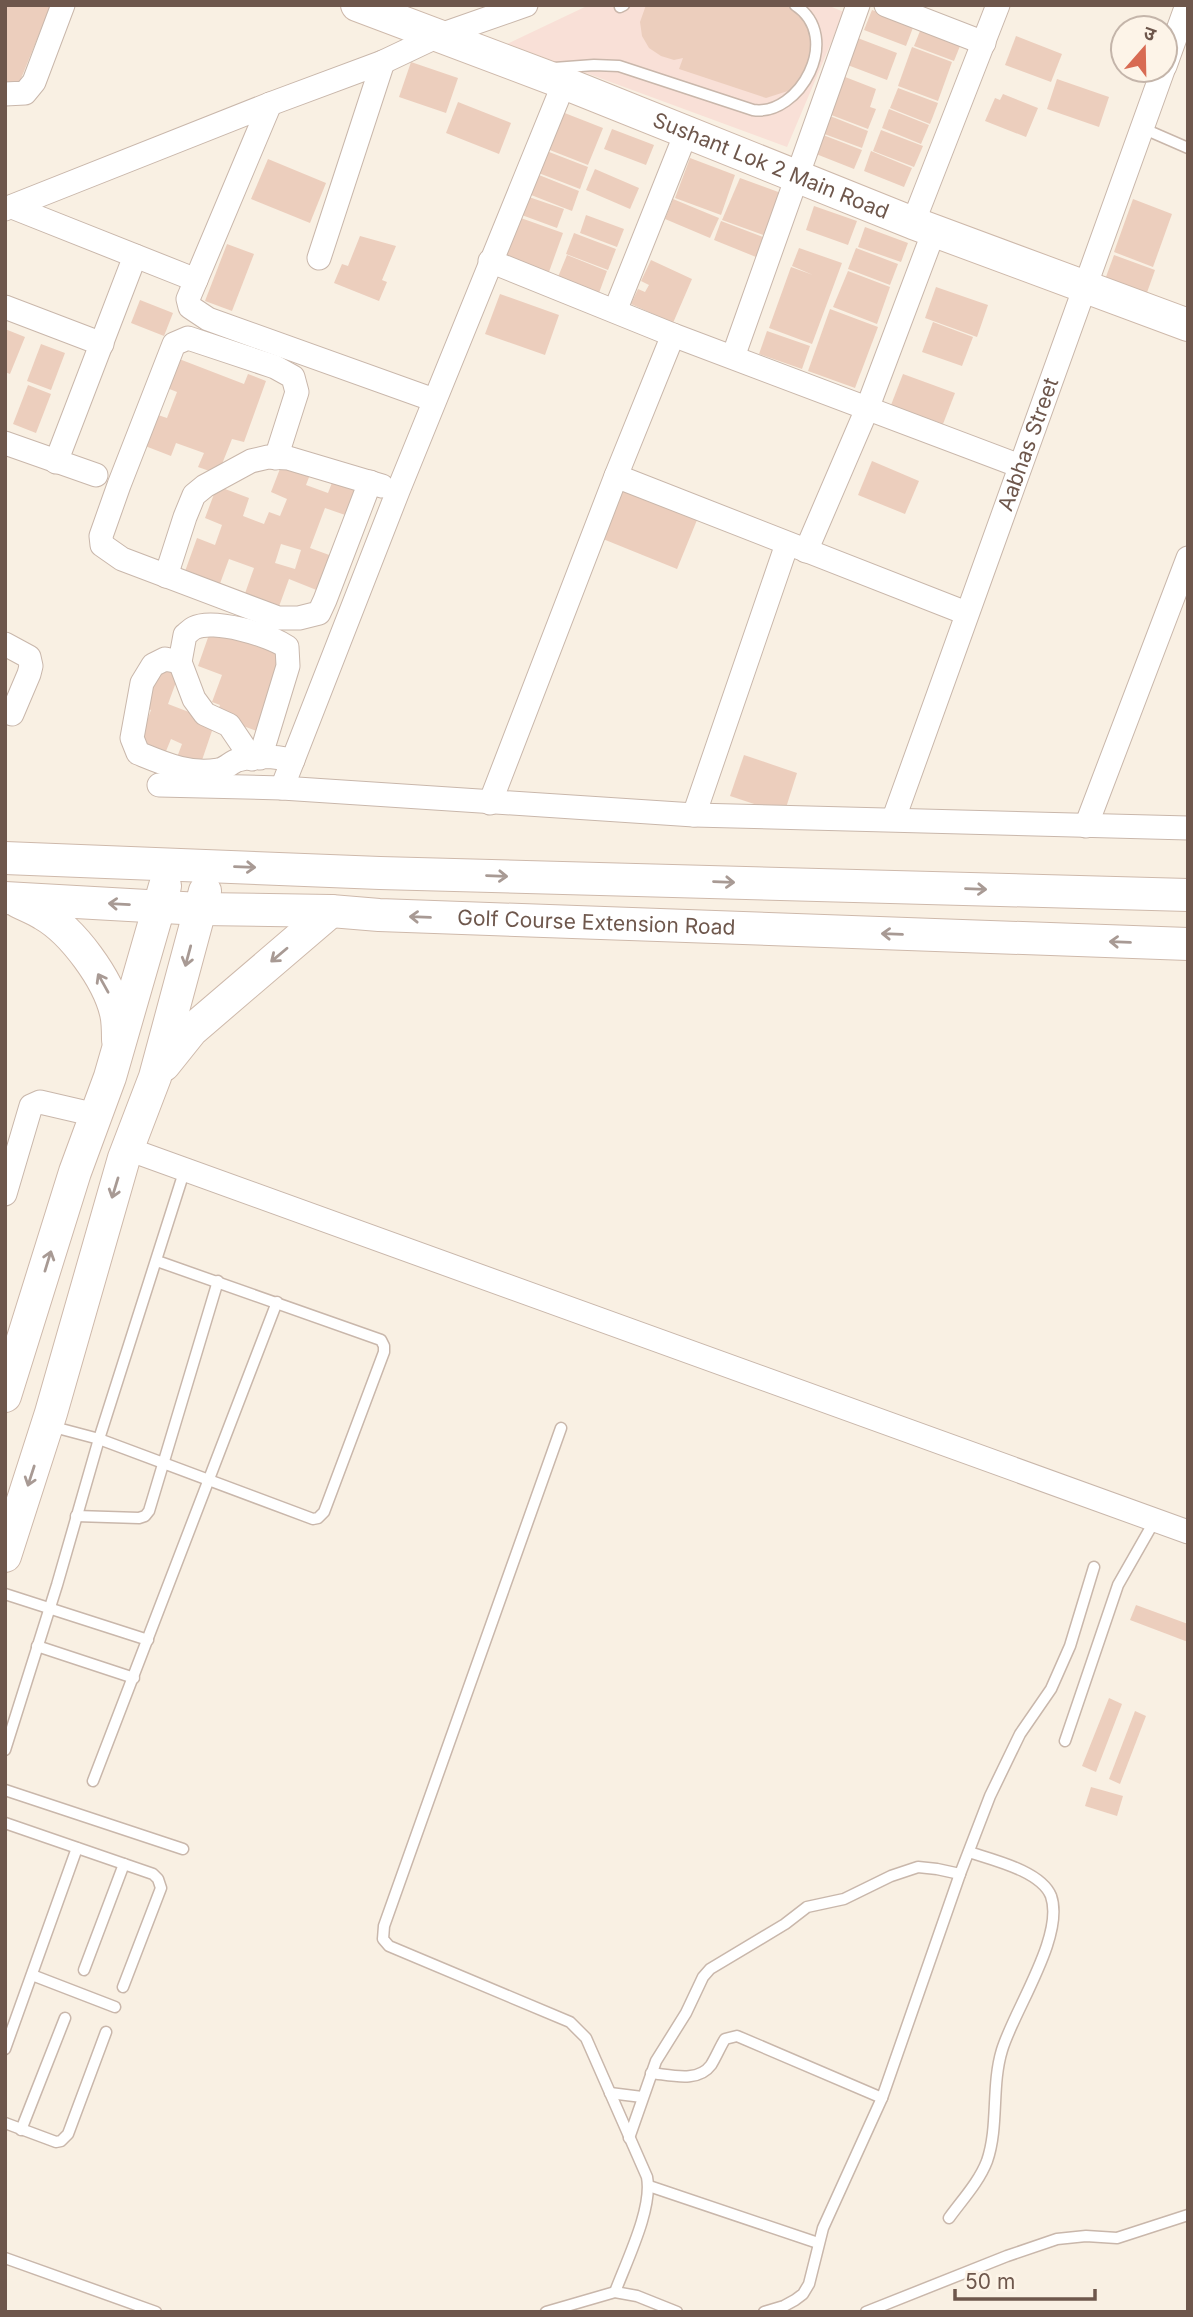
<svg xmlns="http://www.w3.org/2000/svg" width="1193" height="2317" viewBox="0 0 1193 2317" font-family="Inter,'Noto Sans Devanagari',sans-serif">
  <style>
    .commercial { fill: #f9e0d7 }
    .building { fill: #eccebd; fill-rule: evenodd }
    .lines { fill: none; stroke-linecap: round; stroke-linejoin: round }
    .lane-casing { stroke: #c9b7ab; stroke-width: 13 }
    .street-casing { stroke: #c9b7ab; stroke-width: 25 }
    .secondary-casing { stroke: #ceb9ab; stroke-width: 34 }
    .lane { stroke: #fff; stroke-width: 10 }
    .street { stroke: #fff; stroke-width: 23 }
    .secondary { stroke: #fff; stroke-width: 32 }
    .oneway { stroke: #a89a94 }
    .labels { text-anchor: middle; stroke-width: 5; stroke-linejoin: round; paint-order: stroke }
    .street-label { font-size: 21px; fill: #6e574c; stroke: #fdf4e8 }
  </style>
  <rect width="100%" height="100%" fill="#f9f0e3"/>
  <!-- commercial -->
  <polygon class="commercial" points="589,5 827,5 844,12 787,147 507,44"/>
  <!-- building -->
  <g class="building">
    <polygon points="5,5 51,5 16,91 5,87"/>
    <polygon points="646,5 791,7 810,27 812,51 802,78 791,90 766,98 679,69 683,58 674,60 661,56 649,48 642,36 640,22"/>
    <polygon points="872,10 914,25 906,46 864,30"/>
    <polygon points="922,26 962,41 954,61 914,46"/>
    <polygon points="1016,36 1062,54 1051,82 1005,65"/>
    <polygon points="855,37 897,53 887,80 845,64"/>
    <polygon points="912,47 952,62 938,101 898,86"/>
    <polygon points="411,62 458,78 446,113 399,97"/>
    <polygon points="840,75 876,89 870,107 876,109 868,129 826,113"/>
    <polygon points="1057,79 1109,97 1099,127 1047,109"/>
    <polygon points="898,88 938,103 930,124 890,108"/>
    <polygon points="1003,94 1038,108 1026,137 985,121 995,98 1000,100"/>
    <polygon points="458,102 511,123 499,154 446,133"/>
    <polygon points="889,109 929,125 921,144 882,128"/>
    <polygon points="557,110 603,128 588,165 542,147"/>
    <polygon points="825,114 868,131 862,148 819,132"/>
    <polygon points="612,129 654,145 646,165 604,149"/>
    <polygon points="881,130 923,146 914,167 873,151"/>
    <polygon points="818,133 862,150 854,169 811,152"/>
    <polygon points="544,150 588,167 580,189 536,172"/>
    <polygon points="871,151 912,168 904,187 864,171"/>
    <polygon points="690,158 735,175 721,215 675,198"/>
    <polygon points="268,159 326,183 310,223 251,199"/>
    <polygon points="595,169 639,188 630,209 586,190"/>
    <polygon points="534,173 579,191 572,211 526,193"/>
    <polygon points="740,178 781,193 766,236 722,220"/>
    <polygon points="526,196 564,209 557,228 519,214"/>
    <polygon points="673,199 719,218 710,238 665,219"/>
    <polygon points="1133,199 1172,214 1153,267 1114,252"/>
    <polygon points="814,206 857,221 848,245 806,230"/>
    <polygon points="586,215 624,229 617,247 580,233"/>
    <polygon points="518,217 563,233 549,272 503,256"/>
    <polygon points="721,221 763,237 756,257 714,240"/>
    <polygon points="865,227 908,243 901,262 858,247"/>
    <polygon points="574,233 616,249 608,270 566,254"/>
    <polygon points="360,236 396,246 382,280 387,282 379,301 334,283 342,264 348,266"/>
    <polygon points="227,244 254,254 232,311 205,301"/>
    <polygon points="799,248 842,263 812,344 769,328 791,267 813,275 792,266"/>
    <polygon points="856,248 898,264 890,285 848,269"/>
    <polygon points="567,255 607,271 599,293 558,277"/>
    <polygon points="1114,255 1155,270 1144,301 1103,285"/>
    <polygon points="651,260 692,279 673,323 631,304 638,289 645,292 649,285 641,281"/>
    <polygon points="848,271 890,287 877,324 833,307"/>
    <polygon points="936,287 988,305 977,337 925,318"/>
    <polygon points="500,294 559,315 545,355 485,334"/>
    <polygon points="140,300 173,313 164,336 131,323"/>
    <polygon points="830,309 878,327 855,388 808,371"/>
    <polygon points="933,322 973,337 962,366 922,352"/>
    <polygon points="5,329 25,337 10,374 5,372"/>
    <polygon points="767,331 810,346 802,369 759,354"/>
    <polygon points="41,344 65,353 51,390 27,381"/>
    <polygon points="174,357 244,384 248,374 266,381 244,442 232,439 218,474 198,467 204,453 176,443 171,456 140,444 152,413 167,418 177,392 162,386"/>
    <polygon points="903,374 955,393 943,424 891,405"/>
    <polygon points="28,385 51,394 36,433 13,424"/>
    <path d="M 283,461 L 311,472 L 306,485 L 328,493 L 333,480 L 357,489 L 348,516 L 325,508 L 310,548 L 332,556 L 319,591 L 289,579 L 277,612 L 243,599 L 254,568 L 229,559 L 218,589 L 183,577 L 197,538 L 215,545 L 222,525 L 205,518 L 217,486 L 249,498 L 243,516 L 264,524 L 269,512 L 280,516 L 287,499 L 271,492 ZM 281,544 L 301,550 L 295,569 L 275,563 Z"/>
    <polygon points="872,461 919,481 905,514 858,495"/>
    <polygon points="623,490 697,520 677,569 603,539"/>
    <polygon points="211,629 285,656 257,731 216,716 220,705 212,702 222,675 198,666"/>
    <polygon points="156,667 179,674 168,704 215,722 199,769 176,760 182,744 171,739 164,756 138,745 151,710 140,706"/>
    <polygon points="744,755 797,773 784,814 730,796"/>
    <polygon points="1136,1605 1188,1624 1188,1642 1130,1620"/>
    <polygon points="1109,1698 1122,1704 1096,1772 1082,1766"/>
    <polygon points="1135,1711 1146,1716 1120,1784 1109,1779"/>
    <polygon points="1091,1787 1123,1796 1117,1816 1085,1806"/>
  </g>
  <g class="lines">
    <defs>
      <g id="lane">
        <polyline points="620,7 624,5"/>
        <path d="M 554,68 L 594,65 L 619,66 L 753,110 C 799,117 844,37 795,5"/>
        <polyline points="1142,128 1188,148"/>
        <polyline points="50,1426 99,1439 313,1519 318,1518 324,1512 384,1352 384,1346 381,1340 157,1261"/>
        <path d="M 561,1428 L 384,1926 L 383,1939 L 389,1946 L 570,2022 L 586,2038 L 647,2177 C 653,2208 627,2260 615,2292"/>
        <polyline points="76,1516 139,1518 145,1516 149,1511 218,1281"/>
        <polyline points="5,1594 148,1640"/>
        <polyline points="37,1646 134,1678"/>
        <polyline points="1065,1741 1118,1585 1155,1520"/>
        <polyline points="5,1750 57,1585 99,1439 185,1169"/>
        <polyline points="93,1781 277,1302"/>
        <polyline points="5,1790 183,1849"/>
        <polyline points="5,1823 153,1874 158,1879 161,1888 123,1987"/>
        <polyline points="84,1970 124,1864"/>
        <polyline points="32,1975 115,2007"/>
        <polyline points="5,2049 77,1848"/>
        <path d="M 651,2073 C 671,2075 698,2083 711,2065 C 716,2057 720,2047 725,2039 L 737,2036 L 882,2098"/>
        <polyline points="610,2093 642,2097"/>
        <polyline points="5,2123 56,2142 61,2141 68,2134 106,2032"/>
        <polyline points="21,2130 65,2018"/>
        <polyline points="629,2138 656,2061 686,2013 703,1977 710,1969 785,1924 807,1907 844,1899 891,1876 918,1867 937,1869 960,1874"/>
        <polyline points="649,2186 818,2243"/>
        <path d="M 949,2218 C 962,2200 979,2182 987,2161 C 999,2126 991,2086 1002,2050 C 1014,2010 1065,1936 1051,1896 C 1041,1871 993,1860 969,1852"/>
        <polyline points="5,2258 156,2312"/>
        <polyline points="546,2312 615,2292 637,2296 677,2312"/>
        <polyline points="764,2312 784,2306 795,2300 803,2294 809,2284 823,2228 882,2098 960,1874 990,1796 1020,1734 1051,1689 1070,1646 1094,1567"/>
        <polyline points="866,2312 1007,2256 1057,2239 1086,2236 1117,2238 1188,2215"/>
      </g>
      <g id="street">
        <polyline points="886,5 984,43"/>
        <polyline points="1165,66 1187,5"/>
        <polyline points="5,94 25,93 34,82 63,5"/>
        <polyline points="270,104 188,299 190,307 208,319 434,400"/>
        <polyline points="12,207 196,280"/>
        <polyline points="5,209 270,104 383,62 440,35 526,5"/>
        <polyline points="913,223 998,5"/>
        <polyline points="319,258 383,62"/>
        <polyline points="490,261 673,335 1020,466"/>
        <polyline points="5,307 102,344"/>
        <polyline points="615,311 686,133"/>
        <polyline points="733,357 858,5"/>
        <polyline points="5,443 96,475"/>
        <polyline points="276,458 297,392 293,377 275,367 188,338 174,344 119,485 101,536 102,545 122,559 278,618 299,618 319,613 325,600 370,482"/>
        <polyline points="56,462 135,256"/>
        <polyline points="616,476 966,613"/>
        <polyline points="806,551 867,409 934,231"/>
        <polyline points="166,576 185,517 194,495 205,486 251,461 268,457 288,458 382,486"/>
        <polyline points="5,644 29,657 31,666 29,674 12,714"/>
        <polyline points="180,662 194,699 205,714 229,725 252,759"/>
        <path d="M 260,758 L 288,666 L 287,647 C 270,635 213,618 194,628 C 190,630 188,633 185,635 L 180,662 L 165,659 L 153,665 L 142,683 L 132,738 L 138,753 C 165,764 189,775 218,770 C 226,769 231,762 238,760 C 256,754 276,757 293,760"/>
        <polyline points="159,785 282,788 694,815 1188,828"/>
        <polyline points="282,788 398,491 564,83"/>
        <polyline points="490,803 616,476 673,335"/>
        <polyline points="694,815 787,544"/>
        <path id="s1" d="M 894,818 L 1163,70"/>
        <polyline points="1086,826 1188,558"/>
        <path d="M 128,1149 C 481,1275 834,1404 1188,1532"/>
        <polyline points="5,1194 31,1106 40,1102 96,1115"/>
      </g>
      <g id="secondary">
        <path id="s2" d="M 357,5 L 564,83 L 913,223 L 1188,325"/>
        <polyline points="5,858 380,873 1188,895"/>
        <path id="s3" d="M 5,898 L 200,909 L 331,911 L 379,915 L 1188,944"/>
        <path d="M 19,902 C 27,906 35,909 43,914 C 73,931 108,979 116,1013 C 118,1021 118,1031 118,1040"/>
        <polyline points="164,1065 192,1030 331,911"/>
        <polyline points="5,1396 75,1172 110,1077 165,886"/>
        <polyline points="5,1556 51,1413 124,1158 155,1077 205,891"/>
      </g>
    </defs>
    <!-- lane casing -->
    <use href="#lane" class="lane-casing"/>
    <!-- street casing -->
    <use href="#street" class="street-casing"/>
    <!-- secondary casing -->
    <use href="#secondary" class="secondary-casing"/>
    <!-- lane -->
    <use href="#lane" class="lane"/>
    <!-- street -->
    <use href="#street" class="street"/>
    <!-- secondary -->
    <use href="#secondary" class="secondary"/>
  </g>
  <!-- one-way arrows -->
  <defs><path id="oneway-shaft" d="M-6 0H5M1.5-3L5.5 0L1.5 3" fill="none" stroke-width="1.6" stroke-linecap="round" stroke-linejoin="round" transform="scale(1.75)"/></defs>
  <g class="oneway">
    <use href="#oneway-shaft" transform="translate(245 867) rotate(2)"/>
    <use href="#oneway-shaft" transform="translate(497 876) rotate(2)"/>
    <use href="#oneway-shaft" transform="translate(724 882) rotate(2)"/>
    <use href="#oneway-shaft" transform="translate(976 889) rotate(2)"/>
    <use href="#oneway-shaft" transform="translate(119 904) rotate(-177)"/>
    <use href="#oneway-shaft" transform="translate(420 917) rotate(-178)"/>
    <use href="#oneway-shaft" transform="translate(892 934) rotate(-178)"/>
    <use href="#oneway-shaft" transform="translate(1120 942) rotate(-178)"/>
    <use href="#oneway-shaft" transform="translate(279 955) rotate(140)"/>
    <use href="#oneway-shaft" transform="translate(188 956) rotate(105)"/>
    <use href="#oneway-shaft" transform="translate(103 983) rotate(-119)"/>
    <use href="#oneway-shaft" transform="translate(115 1188) rotate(107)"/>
    <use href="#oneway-shaft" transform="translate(48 1261) rotate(-73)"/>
    <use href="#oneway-shaft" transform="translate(31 1476) rotate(108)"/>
  </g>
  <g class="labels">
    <!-- street labels -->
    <g class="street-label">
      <text dy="7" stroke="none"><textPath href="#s2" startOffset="444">Sushant Lok 2 Main Road</textPath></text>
      <text dy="7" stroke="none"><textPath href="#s1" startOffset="397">Aabhas Street</textPath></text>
      <text dy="7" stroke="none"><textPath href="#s3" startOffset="592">Golf Course Extension Road</textPath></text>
    </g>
  </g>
  <!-- border -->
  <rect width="1193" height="2317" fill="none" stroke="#6e574c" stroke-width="14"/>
  <!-- north arrow -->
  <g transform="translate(1144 49) rotate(20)"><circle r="33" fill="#fdf4e8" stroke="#c4b5aa" stroke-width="2"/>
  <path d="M0-5L12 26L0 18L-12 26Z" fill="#d86b53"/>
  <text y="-10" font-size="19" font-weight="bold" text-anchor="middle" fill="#6e574c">उ</text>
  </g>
  <!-- scale -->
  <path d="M955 2289v10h140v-10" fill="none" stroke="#6e574c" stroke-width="3.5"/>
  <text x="965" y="2289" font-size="21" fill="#6e574c" stroke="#fdf4e8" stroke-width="5" paint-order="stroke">50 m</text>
</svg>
